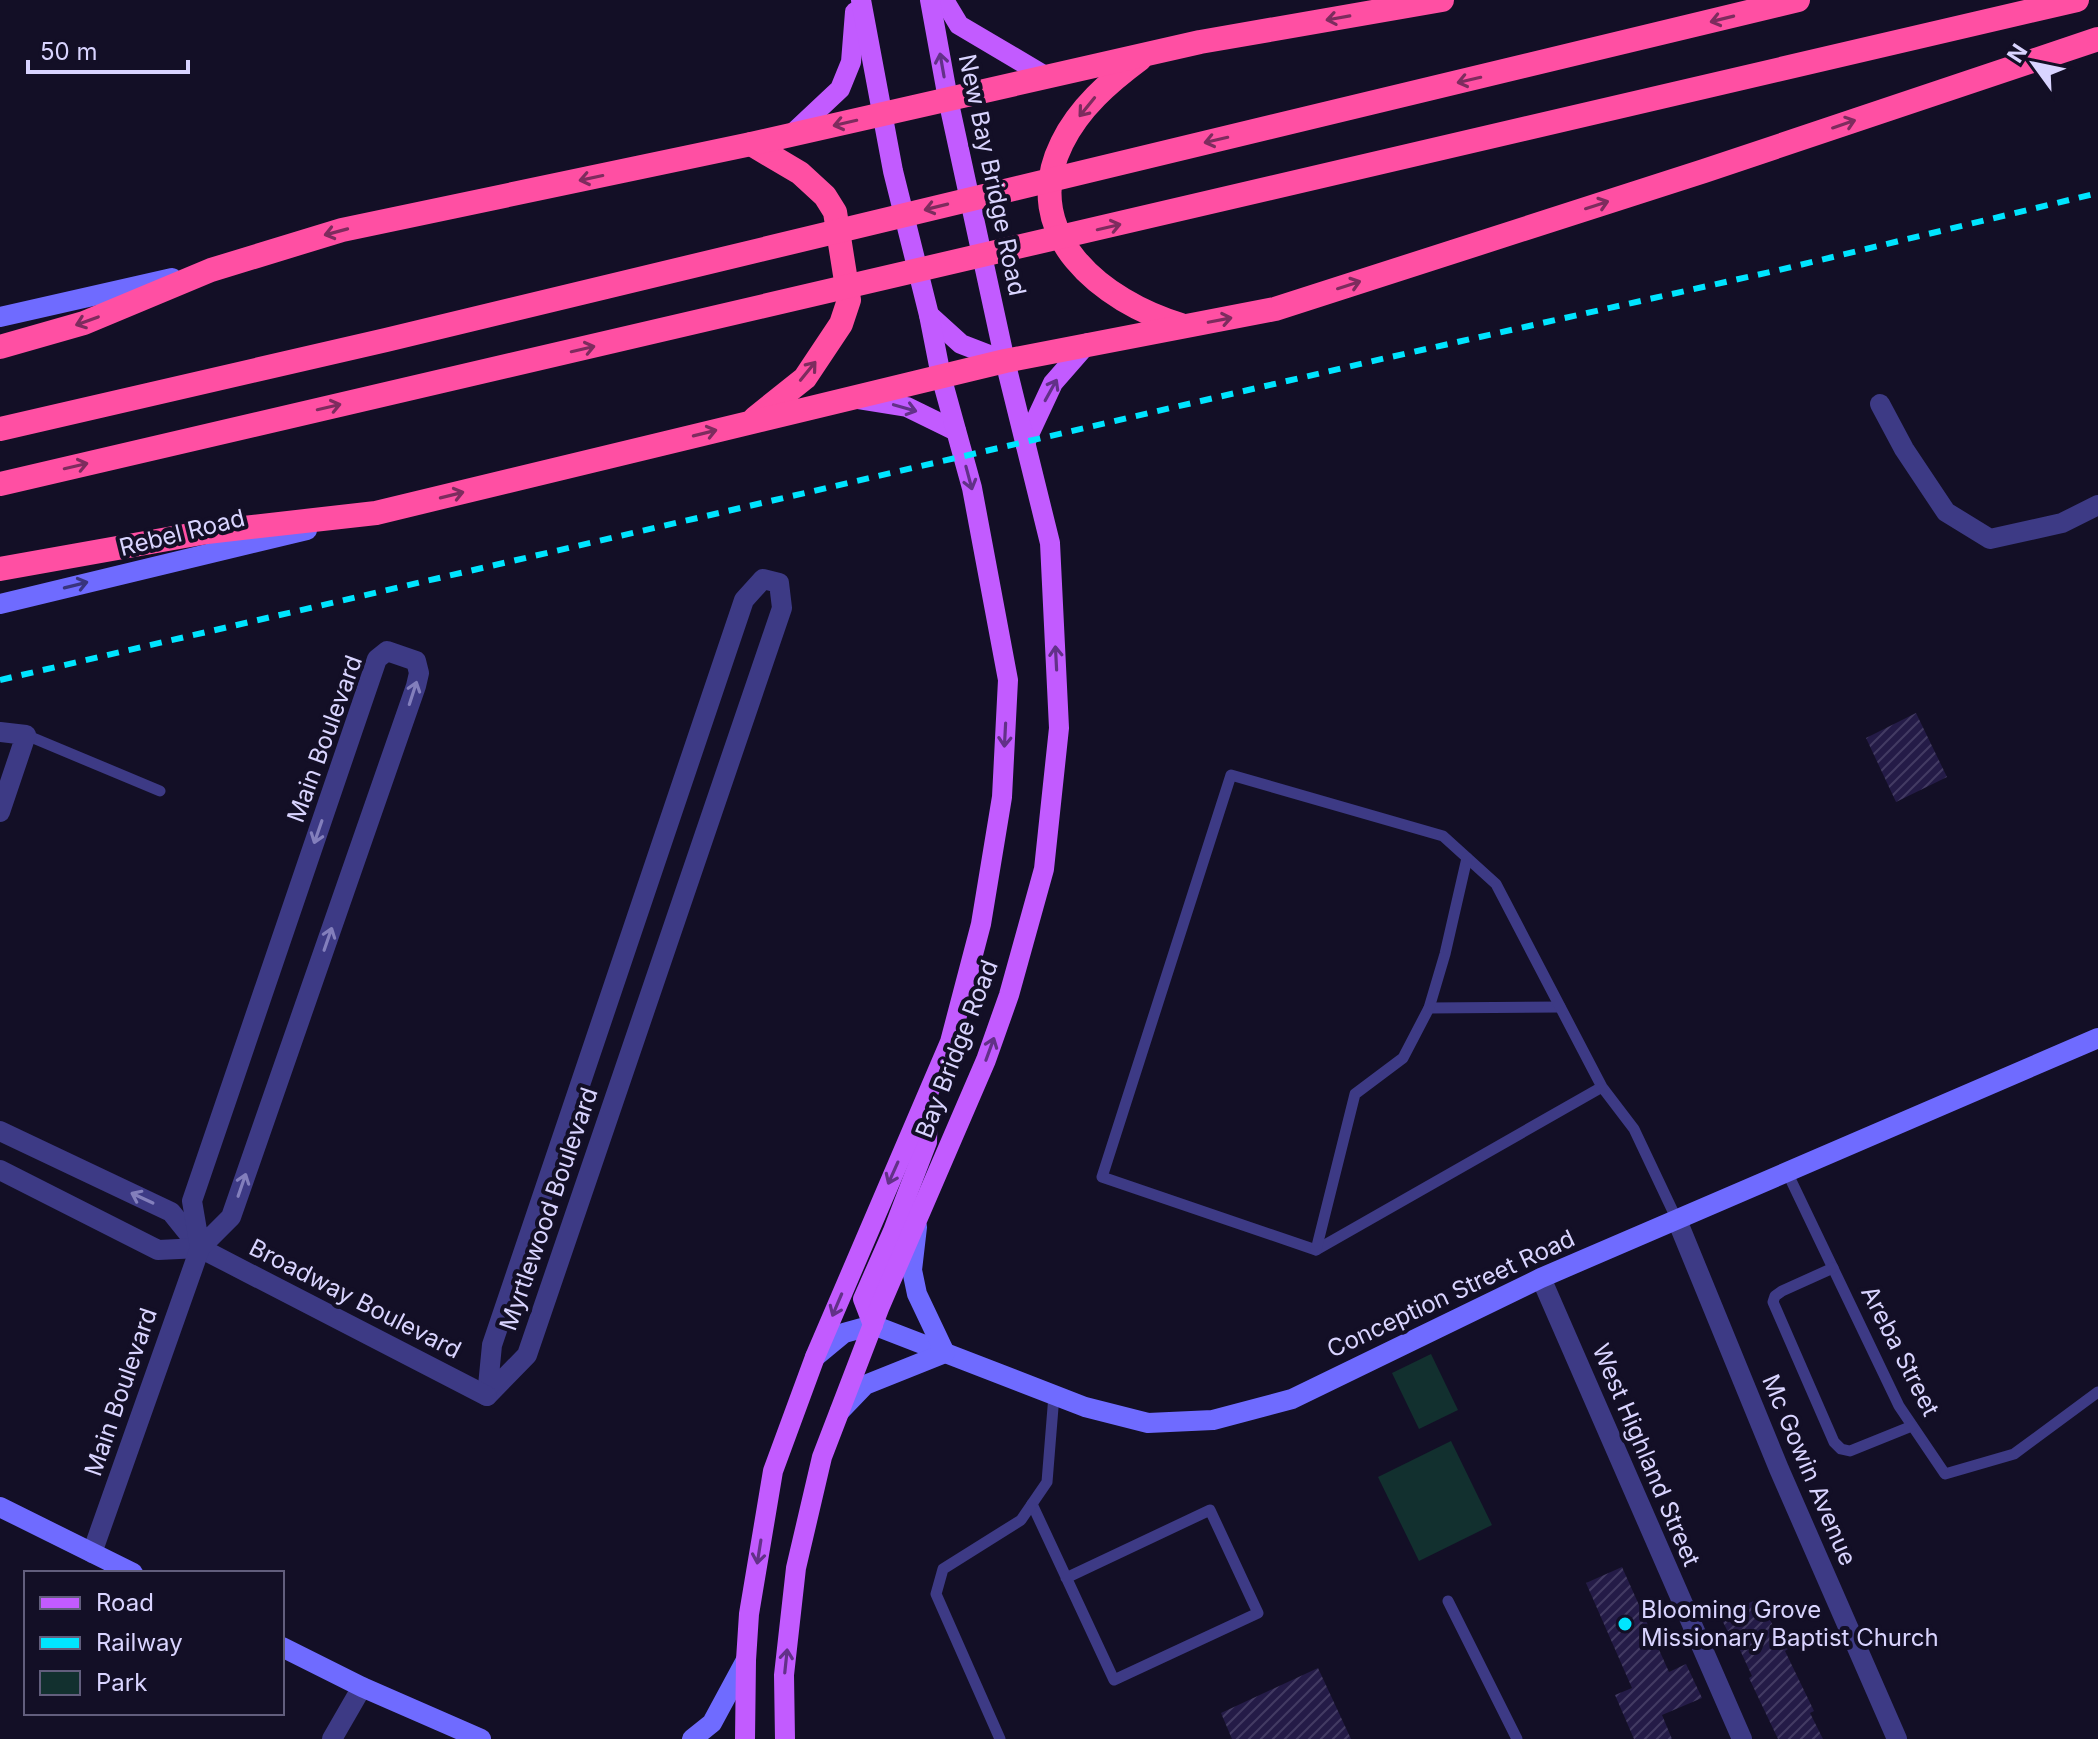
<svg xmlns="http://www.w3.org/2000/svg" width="2098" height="1739" viewBox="0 0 2098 1739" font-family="Inter,sans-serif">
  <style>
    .park { fill: #12302f }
    .building { fill: url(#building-hatch) }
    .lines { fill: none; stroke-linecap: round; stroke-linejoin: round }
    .lane { stroke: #3d3a85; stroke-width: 11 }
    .street { stroke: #3d3a85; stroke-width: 20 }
    .secondary { stroke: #6f6bff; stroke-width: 20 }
    .primary { stroke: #c25bff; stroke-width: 20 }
    .highway { stroke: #ff4fa3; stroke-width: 24 }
    .rail { stroke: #00e5ff; stroke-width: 6; stroke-dasharray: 12 10; stroke-linecap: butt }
    .highway-bridge { stroke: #ff4fa3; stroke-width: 24 }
    .oneway { stroke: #7d2c5e }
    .oneway2 { stroke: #623188 }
    .oneway3 { stroke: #38347d }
    .oneway4 { stroke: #837fbc }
    .poi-dot { fill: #00e5ff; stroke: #130f26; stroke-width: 3 }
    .labels { text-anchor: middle; stroke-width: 8; stroke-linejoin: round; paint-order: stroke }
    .street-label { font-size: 24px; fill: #d9d4ff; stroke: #130f26 }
    .poi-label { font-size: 24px; fill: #d9d4ff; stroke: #130f26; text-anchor: start }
  </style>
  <defs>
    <pattern id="building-hatch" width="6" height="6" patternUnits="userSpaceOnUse" patternTransform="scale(2)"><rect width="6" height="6" fill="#241b47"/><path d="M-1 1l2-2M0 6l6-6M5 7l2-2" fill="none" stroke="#433b63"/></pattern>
  </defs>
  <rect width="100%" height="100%" fill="#130f26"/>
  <!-- park -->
  <g class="park">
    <polygon points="1431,1354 1458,1410 1419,1429 1392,1373"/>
    <polygon points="1451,1441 1492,1525 1419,1561 1378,1477"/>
  </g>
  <!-- building -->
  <g class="building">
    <polygon points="1916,713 1947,777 1896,802 1866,738"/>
    <polygon points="1622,1567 1669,1672 1686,1664 1702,1698 1662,1715 1672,1739 1634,1739 1615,1695 1632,1688 1586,1583"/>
    <polygon points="1760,1598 1774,1628 1778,1627 1788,1649 1785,1651 1814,1711 1810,1713 1823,1739 1778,1739 1749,1678 1752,1676 1734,1637 1731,1638 1720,1616"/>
    <polygon points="1318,1668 1351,1739 1232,1739 1221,1713"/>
  </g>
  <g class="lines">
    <!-- lane -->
    <g class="lane">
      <polyline points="26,735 160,791"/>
      <polyline points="1429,1008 1560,1007"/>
      <polyline points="1602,1087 1496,884 1443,836 1231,775 1102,1177 1316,1250 1602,1087 1634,1129 1677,1220"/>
      <polyline points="1787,1172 1899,1406 1945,1474 2014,1454 2098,1392"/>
      <polyline points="1316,1250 1355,1094 1403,1058 1429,1008 1445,954 1467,858"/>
      <polyline points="1833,1268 1782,1291 1775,1296 1773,1302 1834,1442 1841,1449 1850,1451 1912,1426"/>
      <polyline points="1032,1504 1114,1680 1258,1613 1210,1510 1066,1578"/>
      <polyline points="1448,1601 1517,1739"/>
      <polyline points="1000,1739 936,1594 943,1569 1021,1520 1047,1482 1054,1395"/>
    </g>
    <!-- street -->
    <g class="street">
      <polyline points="1880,404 1904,449 1946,512 1990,539 2062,523 2098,505"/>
      <polygon points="763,579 779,583 782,608 527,1355 487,1396 492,1345 744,600"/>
      <polyline points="0,732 26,735 0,812"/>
      <polyline points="0,1131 171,1212 200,1248 487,1396"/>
      <polyline points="0,1170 158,1250 200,1248"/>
      <polyline points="1677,1220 1779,1469 1897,1739"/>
      <polyline points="1541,1278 1742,1739"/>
      <polyline points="92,1553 200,1248 231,1217 416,686 419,673 416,661 387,651 377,659 192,1201 200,1248"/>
      <polyline points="332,1739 362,1687"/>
    </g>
    <!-- secondary -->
    <g class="secondary">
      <polyline points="0,317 172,278"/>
      <polyline points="0,604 307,530"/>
      <polyline points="815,1357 844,1333 873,1325 1085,1407 1148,1423 1213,1420 1292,1399 1541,1278 2098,1038"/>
      <polyline points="840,1411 865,1385 945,1353 917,1294 912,1270 917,1227"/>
      <polyline points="0,1507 133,1573"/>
      <polyline points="282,1647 362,1687 481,1739"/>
      <polyline points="692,1739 712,1723 746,1660"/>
    </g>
    <!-- primary -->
    <g class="primary">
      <polyline points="944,0 959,25 1047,77"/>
      <polyline points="791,135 840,89 851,62 855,12"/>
      <polyline points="929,315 961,344 1005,361"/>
      <polyline points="857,399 907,407 956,431"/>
      <polyline points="1025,443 1053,383 1088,343"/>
      <polyline points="873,1325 863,1299 893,1231 927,1142 928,1104"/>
      <polyline points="745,1739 746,1660 749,1614 773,1471 815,1357 950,1042 981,924 1002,797 1008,680 972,488 941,376 929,315 893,171 861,0"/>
      <polyline points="785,1739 784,1675 796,1568 822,1457 880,1306 986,1060 1009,995 1044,869 1059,728 1050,543 1005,361 948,99 930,0"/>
    </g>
    <!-- highway -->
    <g class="highway">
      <path d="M 1140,59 C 1109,82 1079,108 1062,143 C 1017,234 1103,302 1181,325"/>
      <polyline points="751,144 800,173 825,196 835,212 849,300 841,324 805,378 755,418"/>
      <polyline points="0,347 84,323 211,270 342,230 751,144 1200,42 1442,0"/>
      <polyline points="0,569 207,532 376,513 1005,361 1275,309 1704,171 2098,39"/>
    </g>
    <!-- rail -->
    <polyline class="rail" points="0,680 1386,358 1779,270 2098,193"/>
    <!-- highway-bridge -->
    <g class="highway-bridge">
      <polyline points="0,429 386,340 1798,0"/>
      <polyline points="0,484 2077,0"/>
    </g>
  </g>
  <!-- one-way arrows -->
  <defs><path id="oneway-shaft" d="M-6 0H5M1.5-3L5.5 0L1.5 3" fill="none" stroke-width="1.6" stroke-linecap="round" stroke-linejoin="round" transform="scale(2)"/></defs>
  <g class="oneway">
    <use href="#oneway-shaft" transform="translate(1338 18) rotate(170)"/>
    <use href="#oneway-shaft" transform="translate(1722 19) rotate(166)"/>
    <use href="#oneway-shaft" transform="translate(1469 80) rotate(167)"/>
    <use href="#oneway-shaft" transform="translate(1087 107) rotate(129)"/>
    <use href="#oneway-shaft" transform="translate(845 123) rotate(167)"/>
    <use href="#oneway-shaft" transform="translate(1844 124) rotate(-19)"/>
    <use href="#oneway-shaft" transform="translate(1216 140) rotate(167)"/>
    <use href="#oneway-shaft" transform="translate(591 178) rotate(168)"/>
    <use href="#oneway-shaft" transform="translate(1597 205) rotate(-18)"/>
    <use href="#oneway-shaft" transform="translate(936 207) rotate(166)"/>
    <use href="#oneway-shaft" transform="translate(1109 227) rotate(-13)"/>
    <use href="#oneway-shaft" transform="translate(336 232) rotate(165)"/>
    <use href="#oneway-shaft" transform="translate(1349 285) rotate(-18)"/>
    <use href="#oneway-shaft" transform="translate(1220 320) rotate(-11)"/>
    <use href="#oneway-shaft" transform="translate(87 321) rotate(160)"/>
    <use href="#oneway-shaft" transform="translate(583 349) rotate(-13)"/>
    <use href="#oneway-shaft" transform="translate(808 371) rotate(-51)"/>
    <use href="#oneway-shaft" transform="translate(329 407) rotate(-13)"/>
    <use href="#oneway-shaft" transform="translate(705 433) rotate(-14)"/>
    <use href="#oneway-shaft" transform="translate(76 466) rotate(-13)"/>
    <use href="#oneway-shaft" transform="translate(452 495) rotate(-14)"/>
  </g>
  <g class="oneway2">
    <use href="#oneway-shaft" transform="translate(942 65) rotate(-100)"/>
    <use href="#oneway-shaft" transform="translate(1051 390) rotate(-61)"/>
    <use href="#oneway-shaft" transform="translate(905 408) rotate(16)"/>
    <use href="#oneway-shaft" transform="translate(969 478) rotate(75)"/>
    <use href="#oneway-shaft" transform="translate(1056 658) rotate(-93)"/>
    <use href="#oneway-shaft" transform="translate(1005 735) rotate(93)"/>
    <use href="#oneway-shaft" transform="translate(990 1049) rotate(-70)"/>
    <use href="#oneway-shaft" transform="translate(893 1173) rotate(114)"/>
    <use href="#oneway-shaft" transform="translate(837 1305) rotate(113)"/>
    <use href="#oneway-shaft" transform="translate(759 1552) rotate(99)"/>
    <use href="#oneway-shaft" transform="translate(786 1661) rotate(-84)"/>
  </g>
  <use class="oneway3" href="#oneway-shaft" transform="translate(76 585) rotate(-14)"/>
  <g class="oneway4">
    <use href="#oneway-shaft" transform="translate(413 693) rotate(-72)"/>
    <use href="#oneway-shaft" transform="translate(318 832) rotate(109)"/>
    <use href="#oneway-shaft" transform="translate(328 939) rotate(-71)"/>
    <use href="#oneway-shaft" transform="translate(242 1185) rotate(-71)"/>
    <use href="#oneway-shaft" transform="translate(142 1198) rotate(-155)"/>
  </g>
  <!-- markers -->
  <circle class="poi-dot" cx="1625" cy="1624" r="8"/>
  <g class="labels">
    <!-- street labels -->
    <g class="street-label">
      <text transform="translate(992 175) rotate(78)" y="8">New Bay Bridge Road</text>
      <text transform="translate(182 533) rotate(-14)" y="8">Rebel Road</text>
      <text transform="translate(325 739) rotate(-70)" y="8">Main Boulevard</text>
      <text transform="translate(957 1049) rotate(-69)" y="8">Bay Bridge Road</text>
      <text transform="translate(549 1209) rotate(-71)" y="8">Myrtlewood Boulevard</text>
      <text transform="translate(1451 1294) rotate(-25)" y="8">Conception Street Road</text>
      <text transform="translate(355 1299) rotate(27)" y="8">Broadway Boulevard</text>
      <text transform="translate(1900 1351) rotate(63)" y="8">Areba Street</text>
      <text transform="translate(121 1392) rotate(-71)" y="8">Main Boulevard</text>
      <text transform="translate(1646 1455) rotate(67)" y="8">West Highland Street</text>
      <text transform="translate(1809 1470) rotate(67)" y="8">Mc Gowin Avenue</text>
    </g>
    <!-- poi labels -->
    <g class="poi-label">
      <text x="1641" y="1618">Blooming Grove<tspan x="1641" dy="28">Missionary Baptist Church</tspan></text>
    </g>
  </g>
  <!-- legend -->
  <rect x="24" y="1571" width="260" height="144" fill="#130f26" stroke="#625e7d" stroke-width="2"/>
  <rect x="40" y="1597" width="40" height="12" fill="#c25bff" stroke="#625e7d" stroke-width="2"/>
  <text x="96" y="1611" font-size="24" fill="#d9d4ff">Road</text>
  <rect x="40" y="1637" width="40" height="12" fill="#00e5ff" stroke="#625e7d" stroke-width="2"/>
  <text x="96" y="1651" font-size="24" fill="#d9d4ff">Railway</text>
  <rect x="40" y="1671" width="40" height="24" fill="#12302f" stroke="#625e7d" stroke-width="2"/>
  <text x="96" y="1691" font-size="24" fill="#d9d4ff">Park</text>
  <!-- north arrow -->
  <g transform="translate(2034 64) rotate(303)" stroke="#130f26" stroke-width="6" paint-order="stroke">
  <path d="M0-6L14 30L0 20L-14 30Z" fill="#d9d4ff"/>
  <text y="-12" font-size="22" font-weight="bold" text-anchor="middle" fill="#d9d4ff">N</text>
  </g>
  <!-- scale -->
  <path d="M28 60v12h160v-12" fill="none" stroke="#d9d4ff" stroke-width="4"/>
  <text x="40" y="60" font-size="24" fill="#d9d4ff" stroke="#130f26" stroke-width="6" paint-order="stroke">50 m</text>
</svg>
